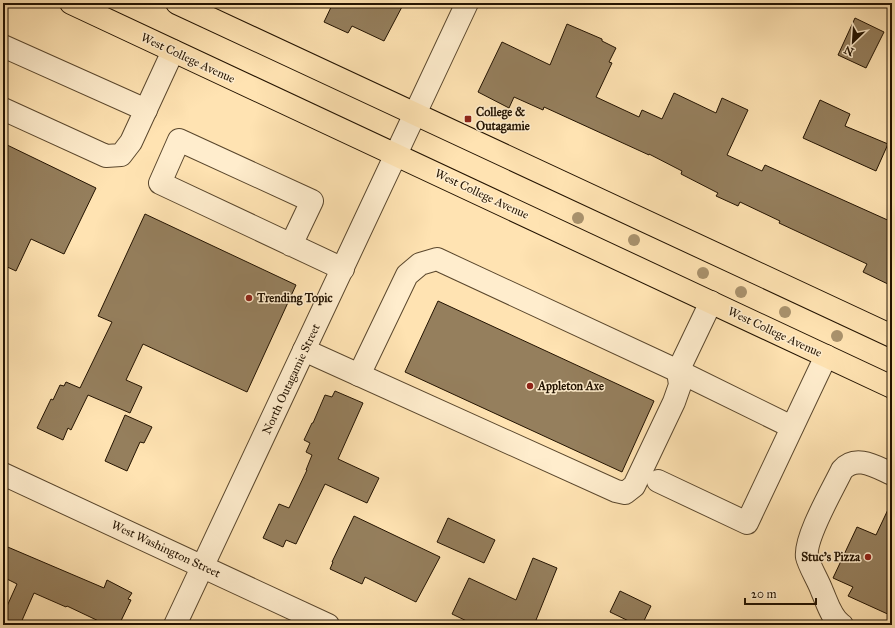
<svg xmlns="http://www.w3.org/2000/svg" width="895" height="628" viewBox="0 0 895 628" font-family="'IM FELL Great Primer',serif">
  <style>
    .building { fill: #957f5d; stroke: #231301 }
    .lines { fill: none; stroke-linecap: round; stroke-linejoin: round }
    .minor-casing { stroke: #5a472d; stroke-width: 24 }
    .major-casing { stroke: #231301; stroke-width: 24 }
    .minor { stroke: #ffedcd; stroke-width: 22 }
    .major { stroke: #ffe3b2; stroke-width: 22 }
    .tree { fill: #a9926d }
    .poi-dot { fill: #8f2418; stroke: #ffedcd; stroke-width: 1.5 }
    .labels { text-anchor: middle; stroke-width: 3; stroke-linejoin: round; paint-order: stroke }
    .street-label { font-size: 12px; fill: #231301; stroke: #ffedcd }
    .poi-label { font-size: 12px; font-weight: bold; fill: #231301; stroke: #ffedcd; text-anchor: start }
  </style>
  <rect width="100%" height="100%" fill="#ffe3b2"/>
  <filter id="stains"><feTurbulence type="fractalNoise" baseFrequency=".005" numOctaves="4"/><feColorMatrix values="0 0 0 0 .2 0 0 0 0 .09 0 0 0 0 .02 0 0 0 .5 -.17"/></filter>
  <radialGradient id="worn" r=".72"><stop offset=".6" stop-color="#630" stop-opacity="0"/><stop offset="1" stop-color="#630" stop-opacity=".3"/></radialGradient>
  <!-- building -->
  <g class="building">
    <polygon points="333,3 404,3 384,41 352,26 348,33 324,22"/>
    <polygon points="855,18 884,32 866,68 838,55"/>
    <polygon points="567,24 602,39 602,41 616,48 609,62 612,63 596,97 639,117 642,110 662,119 674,93 716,113 722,98 748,110 727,155 762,171 765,165 892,222 892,286 863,272 867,264 779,223 780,221 740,202 738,206 716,196 718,193 681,174 682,171 649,154 649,155 544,107 543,110 514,97 509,108 478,92 502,42 550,65"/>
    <polygon points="820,100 850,114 845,126 888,144 876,171 803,138"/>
    <polygon points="3,143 96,188 64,254 31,239 16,271 3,265"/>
    <polygon points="145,214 296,285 247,392 143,344 126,380 142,387 130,413 88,395 71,430 68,428 63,440 37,428 51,399 53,400 60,385 64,386 66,382 80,388 112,322 98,316"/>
    <polygon points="438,301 654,401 622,472 405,372"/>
    <polygon points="335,391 363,403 338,459 379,478 367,503 325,484 296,544 286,540 283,547 263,538 279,504 289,508 307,470 306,470 312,455 306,452 310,443 304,440 312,423 313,423 325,395 332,397"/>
    <polygon points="125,415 152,427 144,443 140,442 127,471 105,461"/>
    <polygon points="892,501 892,616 848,596 853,587 833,578 857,527 876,535"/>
    <polygon points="354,516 440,557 416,602 365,577 362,584 330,569 333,562 332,562"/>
    <polygon points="448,518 495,540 484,563 437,542"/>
    <polygon points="3,545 104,588 107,580 132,593 128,599 131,600 119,625 107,625 67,606 66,607 34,593 20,625 3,625 3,615 17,584 3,577"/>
    <polygon points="533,558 557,568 534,625 475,625 452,614 469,578 516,600"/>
    <polygon points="620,591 651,606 642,625 637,625 610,612"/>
  </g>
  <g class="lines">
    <defs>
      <g id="minor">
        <polyline points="3,46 146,110"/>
        <polyline points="3,109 106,156 121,155 131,142 173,51"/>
        <polyline points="291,245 312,201 179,140 160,183 343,269"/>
        <polyline points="304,350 616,491 625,493 634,486 674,402 680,385 678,371 711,302"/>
        <polyline points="359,375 407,275 420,264 437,259 678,371 792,427"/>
        <polyline points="3,474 328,625"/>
        <polyline points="658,481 747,523 826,356"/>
        <polyline points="175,625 467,3"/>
        <path d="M 842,625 C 831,618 827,602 822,591 C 819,582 809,566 807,557 C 804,538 833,489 842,470 C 856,454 876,467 892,474"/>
      </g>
      <g id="major">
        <polyline points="71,3 892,387"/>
        <polyline points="177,3 892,336"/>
      </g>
    </defs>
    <!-- minor casing -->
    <use href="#minor" class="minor-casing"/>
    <!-- major casing -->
    <use href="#major" class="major-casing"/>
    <!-- minor -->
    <use href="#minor" class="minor"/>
    <!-- major -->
    <use href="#major" class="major"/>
  </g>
  <!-- trees -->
  <g class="tree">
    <circle cx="578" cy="218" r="6"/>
    <circle cx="634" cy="240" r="6"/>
    <circle cx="703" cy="273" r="6"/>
    <circle cx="741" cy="292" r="6"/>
    <circle cx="785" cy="312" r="6"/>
    <circle cx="837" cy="336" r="6"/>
  </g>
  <!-- markers -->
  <g class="poi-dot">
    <rect x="464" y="115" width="8" height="8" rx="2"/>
    <circle cx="249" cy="298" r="4"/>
    <circle cx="530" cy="386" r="4"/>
    <circle cx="868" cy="557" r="4"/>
  </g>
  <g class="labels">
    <!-- street labels -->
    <g class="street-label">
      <text transform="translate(188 58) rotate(25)" y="4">West College Avenue</text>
      <text transform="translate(482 194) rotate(25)" y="4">West College Avenue</text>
      <text transform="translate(775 332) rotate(25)" y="4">West College Avenue</text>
      <text transform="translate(291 379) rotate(-65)" y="4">North Outagamie Street</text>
      <text transform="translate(166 549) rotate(25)" y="4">West Washington Street</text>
    </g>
    <!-- poi labels -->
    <g class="poi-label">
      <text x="476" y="116">College &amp;<tspan x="476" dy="14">Outagamie</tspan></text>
      <text x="257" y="302">Trending Topic</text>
      <text x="538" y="390">Appleton Axe</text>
      <text x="860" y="561" text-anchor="end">Stuc's Pizza</text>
    </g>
  </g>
  <!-- margin -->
  <rect width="895" height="628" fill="none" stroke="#ffe3b2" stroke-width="16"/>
  <rect x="4" y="4" width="887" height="620" fill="none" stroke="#231301" stroke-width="2"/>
  <rect x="8" y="8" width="879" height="612" fill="none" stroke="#231301"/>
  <!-- north arrow -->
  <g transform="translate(853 42) rotate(205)" stroke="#ffedcd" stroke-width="3" paint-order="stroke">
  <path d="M0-3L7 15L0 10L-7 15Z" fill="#231301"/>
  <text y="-6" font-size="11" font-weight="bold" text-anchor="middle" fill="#231301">N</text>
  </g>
  <!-- scale -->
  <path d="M745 598v6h71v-6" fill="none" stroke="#231301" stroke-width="2"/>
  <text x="751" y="598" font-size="12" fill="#231301" stroke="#ffedcd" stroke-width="3" paint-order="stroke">20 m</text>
  <rect width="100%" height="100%" filter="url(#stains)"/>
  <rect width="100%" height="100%" fill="url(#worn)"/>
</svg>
